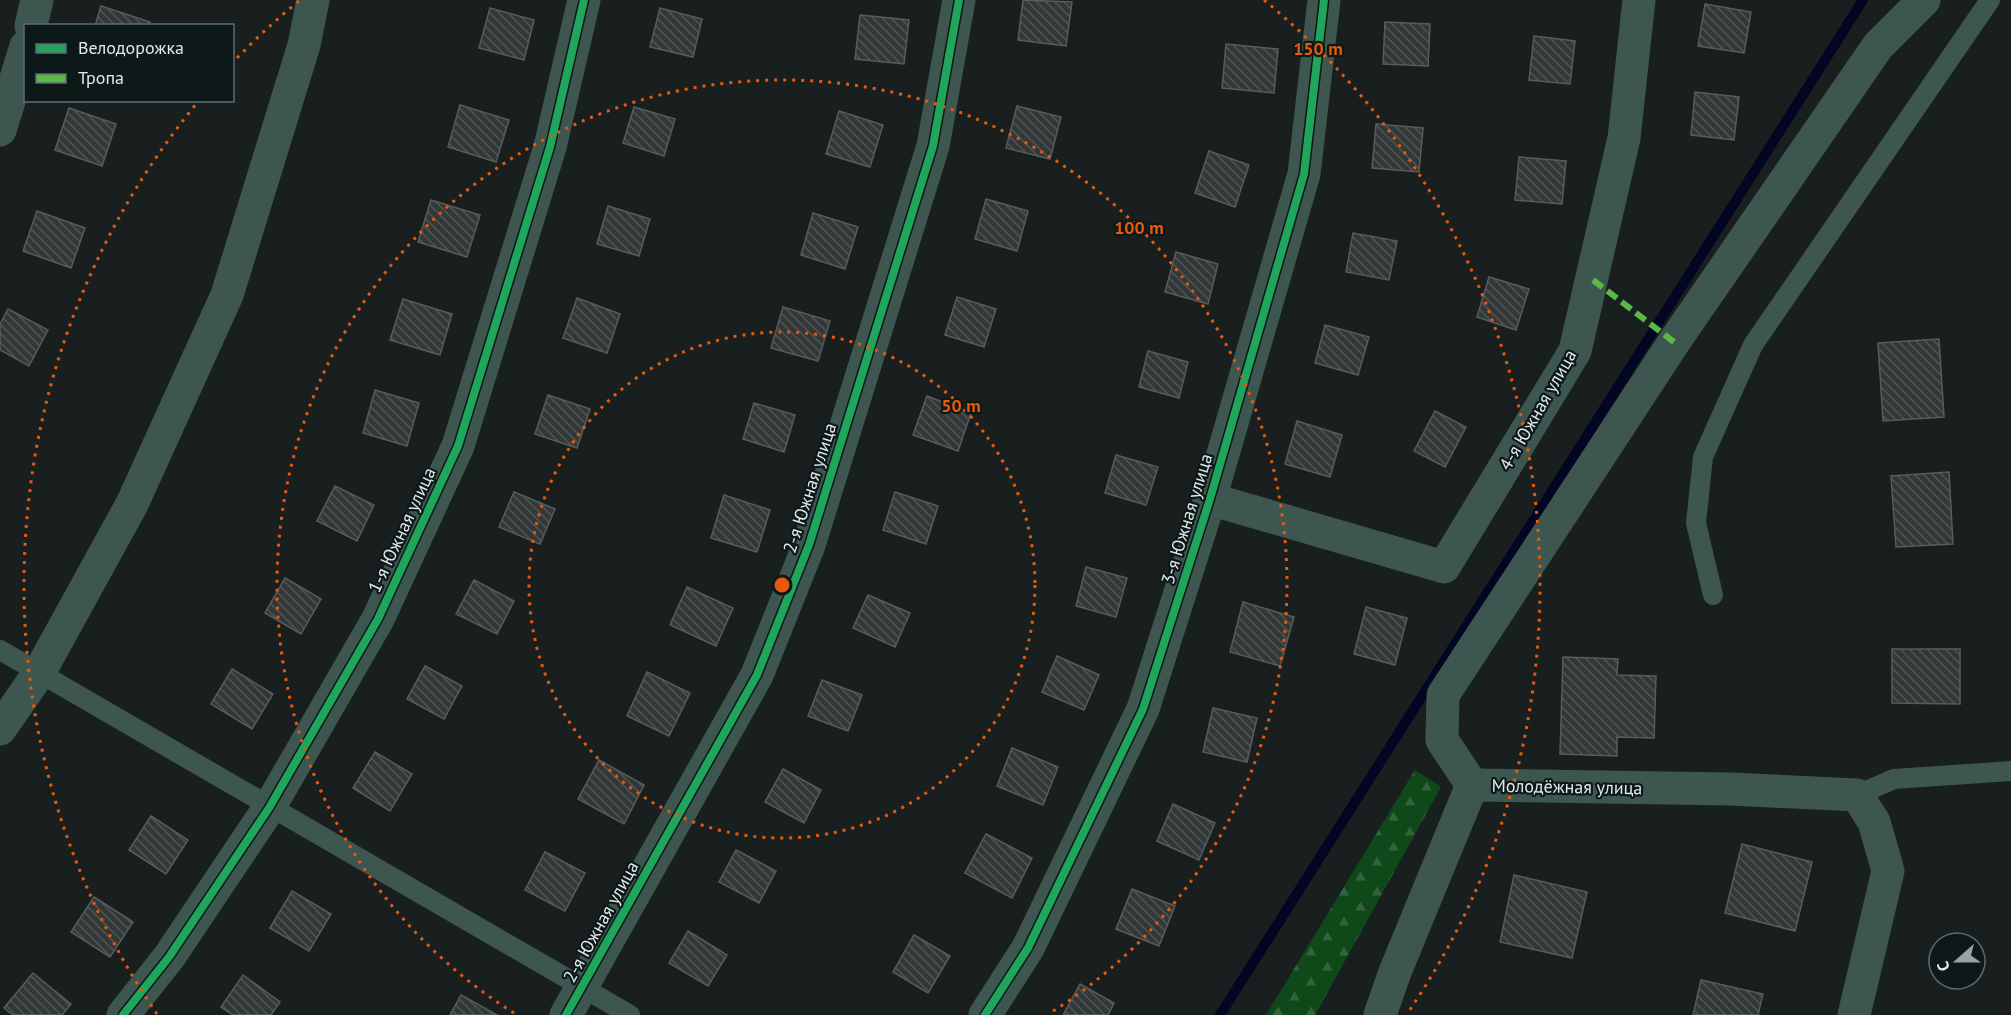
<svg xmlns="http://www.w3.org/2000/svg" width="2011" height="1015" viewBox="0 0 2011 1015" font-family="'PT Sans',sans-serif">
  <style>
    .forest { fill: url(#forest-firs) }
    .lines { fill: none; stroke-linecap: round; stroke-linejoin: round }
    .stream { stroke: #020622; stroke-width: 10 }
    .building { fill: url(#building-back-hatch); stroke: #575c5d; stroke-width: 1.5 }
    .lane { stroke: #3e5650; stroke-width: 20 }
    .street { stroke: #3e5650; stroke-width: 33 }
    .quiet { stroke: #58b947; stroke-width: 6; stroke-dasharray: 12 6; stroke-linecap: butt }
    .cycleway-casing { stroke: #0d1818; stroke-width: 11 }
    .cycleway { stroke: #20a55d; stroke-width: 8 }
    .ring { fill: none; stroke: #e8590c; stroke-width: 3; stroke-dasharray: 3 6 }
    .labels { text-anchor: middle; stroke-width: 4.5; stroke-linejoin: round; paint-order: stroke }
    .street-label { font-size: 18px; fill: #e1e8e9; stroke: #0d1818 }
    .centre { fill: #e8590c; stroke: #0d1818; stroke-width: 3 }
    .ring-label { font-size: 18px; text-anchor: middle; font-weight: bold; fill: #e8590c; stroke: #0d1818; stroke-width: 4.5; stroke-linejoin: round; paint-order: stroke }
  </style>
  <defs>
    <pattern id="forest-firs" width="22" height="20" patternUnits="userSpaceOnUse" patternTransform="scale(1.5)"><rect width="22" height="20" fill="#0f491a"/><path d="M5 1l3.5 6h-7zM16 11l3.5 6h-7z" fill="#32633b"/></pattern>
    <pattern id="building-back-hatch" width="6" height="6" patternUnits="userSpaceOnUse" patternTransform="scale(1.5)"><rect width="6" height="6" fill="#323737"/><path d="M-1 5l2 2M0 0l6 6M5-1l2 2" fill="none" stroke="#4f5454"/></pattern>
  </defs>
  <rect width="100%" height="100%" fill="#191f1f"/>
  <!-- forest -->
  <polygon class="forest" points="1415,770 1441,787 1315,1015 1266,1015"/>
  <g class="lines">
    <!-- stream -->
    <polyline class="stream" points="1220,1015 1863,0"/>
  </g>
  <!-- building -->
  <g class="building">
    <polygon points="1023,0 1072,2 1066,46 1018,40"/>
    <polygon points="1705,4 1751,12 1744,53 1698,46"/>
    <polygon points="101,6 150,22 149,26 95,26"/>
    <polygon points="490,8 534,20 524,60 479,48"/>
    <polygon points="660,8 702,19 693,57 650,47"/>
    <polygon points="860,15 909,20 904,64 855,59"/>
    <polygon points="1385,22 1430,24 1428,66 1383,64"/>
    <polygon points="1534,36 1575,41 1570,84 1529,80"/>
    <polygon points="1226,44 1278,49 1274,93 1222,88"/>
    <polygon points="1695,92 1739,97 1734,140 1691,135"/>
    <polygon points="460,105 509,120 496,162 448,147"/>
    <polygon points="1017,106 1061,117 1050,159 1006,148"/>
    <polygon points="634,107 675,119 664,156 623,143"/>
    <polygon points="69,108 116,124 102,166 55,150"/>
    <polygon points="839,111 883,125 870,167 826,154"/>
    <polygon points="1376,124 1423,128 1419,172 1372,168"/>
    <polygon points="1209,151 1249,165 1235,207 1195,193"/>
    <polygon points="1519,157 1566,161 1562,204 1515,200"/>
    <polygon points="986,199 1028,211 1017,251 975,239"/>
    <polygon points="431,200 480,215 467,257 418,242"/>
    <polygon points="608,206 650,219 639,256 597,244"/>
    <polygon points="37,211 85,228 71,268 23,251"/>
    <polygon points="813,213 858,227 845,269 801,255"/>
    <polygon points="1353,233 1397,241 1389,280 1346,272"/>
    <polygon points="1176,252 1218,264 1208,304 1165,292"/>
    <polygon points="1489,277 1529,289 1516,330 1477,317"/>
    <polygon points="957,297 996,309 984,347 945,335"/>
    <polygon points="577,298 620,314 607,353 563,338"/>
    <polygon points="403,299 452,314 440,355 390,340"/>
    <polygon points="783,307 830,321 818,361 771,348"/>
    <polygon points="8,309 48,330 29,366 0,350 0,324"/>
    <polygon points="1325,325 1369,337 1358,375 1315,363"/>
    <polygon points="1939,339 1944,417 1883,421 1878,343"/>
    <polygon points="1148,351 1188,362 1179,398 1139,387"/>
    <polygon points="375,390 419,403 407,446 363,433"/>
    <polygon points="548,395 590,409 577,448 535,434"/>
    <polygon points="927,396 971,413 958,451 913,435"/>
    <polygon points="754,403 795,415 784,452 743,439"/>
    <polygon points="1435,411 1466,427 1445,467 1414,451"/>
    <polygon points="1297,421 1342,435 1330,477 1285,464"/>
    <polygon points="1116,455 1158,467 1146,505 1105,493"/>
    <polygon points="1949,472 1953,544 1896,547 1891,476"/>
    <polygon points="335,486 374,505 357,541 317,521"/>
    <polygon points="514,492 555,509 540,544 499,527"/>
    <polygon points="895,492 938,506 926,544 883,530"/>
    <polygon points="724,495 770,510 757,552 711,538"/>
    <polygon points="1086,567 1127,578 1116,617 1076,606"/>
    <polygon points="285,578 321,599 301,634 265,613"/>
    <polygon points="474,580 514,601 497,634 456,614"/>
    <polygon points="687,587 733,608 716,646 670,625"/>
    <polygon points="868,595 910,613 895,647 853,628"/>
    <polygon points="1243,602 1294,617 1280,666 1230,652"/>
    <polygon points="1366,607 1407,618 1395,665 1354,654"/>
    <polygon points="1892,649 1960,649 1960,704 1892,703"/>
    <polygon points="1057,656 1099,675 1084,710 1042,692"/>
    <polygon points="1563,657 1618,659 1617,675 1656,676 1654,738 1617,737 1617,756 1560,754"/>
    <polygon points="425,666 462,686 444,719 407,699"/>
    <polygon points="232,669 273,694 252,729 211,704"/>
    <polygon points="647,672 690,693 669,736 627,716"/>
    <polygon points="822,680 862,695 848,731 808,716"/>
    <polygon points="1213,708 1257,718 1247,762 1203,752"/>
    <polygon points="1012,748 1058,767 1043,805 997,786"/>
    <polygon points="375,752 412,774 390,811 353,788"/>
    <polygon points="599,760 644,785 624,824 578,799"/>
    <polygon points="783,769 821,790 804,823 765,802"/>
    <polygon points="1173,804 1215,823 1199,860 1157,841"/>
    <polygon points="151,816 188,840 166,874 129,850"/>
    <polygon points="986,834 1032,858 1012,898 965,873"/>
    <polygon points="1742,844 1812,862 1795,931 1725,913"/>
    <polygon points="736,850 776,871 759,903 719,882"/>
    <polygon points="545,852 585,873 565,911 525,890"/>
    <polygon points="1514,875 1587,892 1572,958 1500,942"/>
    <polygon points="1132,889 1175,906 1159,946 1116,929"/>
    <polygon points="292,891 331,914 309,951 270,928"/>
    <polygon points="94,897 133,922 110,957 71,932"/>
    <polygon points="688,931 727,955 708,986 669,963"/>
    <polygon points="914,935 950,956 928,993 893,972"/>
    <polygon points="33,973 71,1004 62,1015 13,1015 4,1008"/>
    <polygon points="243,975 280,1002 271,1015 233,1015 221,1007"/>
    <polygon points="1701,980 1763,994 1758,1015 1693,1015"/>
    <polygon points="1080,984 1114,1003 1108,1015 1063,1015"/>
    <polygon points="461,995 497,1015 450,1015"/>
  </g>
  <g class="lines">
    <!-- lane -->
    <g class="lane">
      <polyline points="1713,595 1696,523 1703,457 1753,345 1990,0"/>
      <polyline points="0,650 630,1015"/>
      <polyline points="1857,795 1894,779 2011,771"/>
    </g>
    <!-- street -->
    <g class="street">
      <polyline points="31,26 37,0"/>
      <polyline points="0,130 26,46"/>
      <polyline points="1210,499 1444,567 1575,351 1624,138 1639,0"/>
      <polyline points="0,729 39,673 132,504 227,295 304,45 313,0"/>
      <polyline points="1472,785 1442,740 1443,695 1674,342 1878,46 1924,0"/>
      <polyline points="123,1015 169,957 269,808 378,619 458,446 550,147 584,0"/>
      <polyline points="566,1015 757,675 809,545 933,146 959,0"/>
      <polyline points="985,1015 1028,948 1143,709 1210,499 1304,174 1324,0"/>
      <polyline points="1380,1015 1395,972 1472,785 1730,789 1857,795 1874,822 1888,871 1854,1015"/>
    </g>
    <!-- quiet -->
    <polyline class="quiet" points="1593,280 1674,342"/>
    <defs>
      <g id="cycleway">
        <polyline points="123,1015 169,957 269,808 378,619 458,446 550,147 584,0"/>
        <polyline points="566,1015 757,675 809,545 933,146 959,0"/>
        <polyline points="985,1015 1028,948 1143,709 1210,499 1304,174 1324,0"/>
      </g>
    </defs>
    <!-- cycleway casing -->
    <use href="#cycleway" class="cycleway-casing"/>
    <!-- cycleway -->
    <use href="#cycleway" class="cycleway"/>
  </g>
  <!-- distance rings -->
  <g class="ring">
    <circle cx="782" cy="585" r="253"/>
    <path d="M514 1013A505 505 0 1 1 1050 1013"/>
    <path d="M157 1014A758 758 0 0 1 197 103M237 58A758 758 0 0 1 300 0M1264 0A758 758 0 0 1 1407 1014"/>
  </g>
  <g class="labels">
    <!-- street labels -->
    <g class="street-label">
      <text transform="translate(1538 410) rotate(-60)" y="6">4-я Южная улица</text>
      <text transform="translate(810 488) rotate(-72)" y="6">2-я Южная улица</text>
      <text transform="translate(1187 519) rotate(-73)" y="6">3-я Южная улица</text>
      <text transform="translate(402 530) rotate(-65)" y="6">1-я Южная улица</text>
      <text transform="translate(1567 787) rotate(1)" y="6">Молодёжная улица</text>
      <text transform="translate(601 922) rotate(-61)" y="6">2-я Южная улица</text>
    </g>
  </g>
  <circle cx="782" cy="585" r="9" class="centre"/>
  <g class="ring-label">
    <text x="1318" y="55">150 m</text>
    <text x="1139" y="234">100 m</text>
    <text x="961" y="412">50 m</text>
  </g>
  <!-- legend -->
  <rect x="24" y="24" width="210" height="78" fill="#0d1818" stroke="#626b6c" stroke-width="1.5"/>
  <rect x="36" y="44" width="30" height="9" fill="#20a55d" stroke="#626b6c" stroke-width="1.5"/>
  <text x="78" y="54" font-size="18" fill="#e1e8e9">Велодорожка</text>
  <rect x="36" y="74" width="30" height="9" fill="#58b947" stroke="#626b6c" stroke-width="1.5"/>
  <text x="78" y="84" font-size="18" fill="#e1e8e9">Тропа</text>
  <!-- north arrow -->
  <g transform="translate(1957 961) rotate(249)"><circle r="28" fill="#0d1818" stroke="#626b6c" stroke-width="1.5"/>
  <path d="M0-4.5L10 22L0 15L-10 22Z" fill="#9ba2a2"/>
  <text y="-9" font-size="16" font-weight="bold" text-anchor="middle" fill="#e1e8e9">С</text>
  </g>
</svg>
